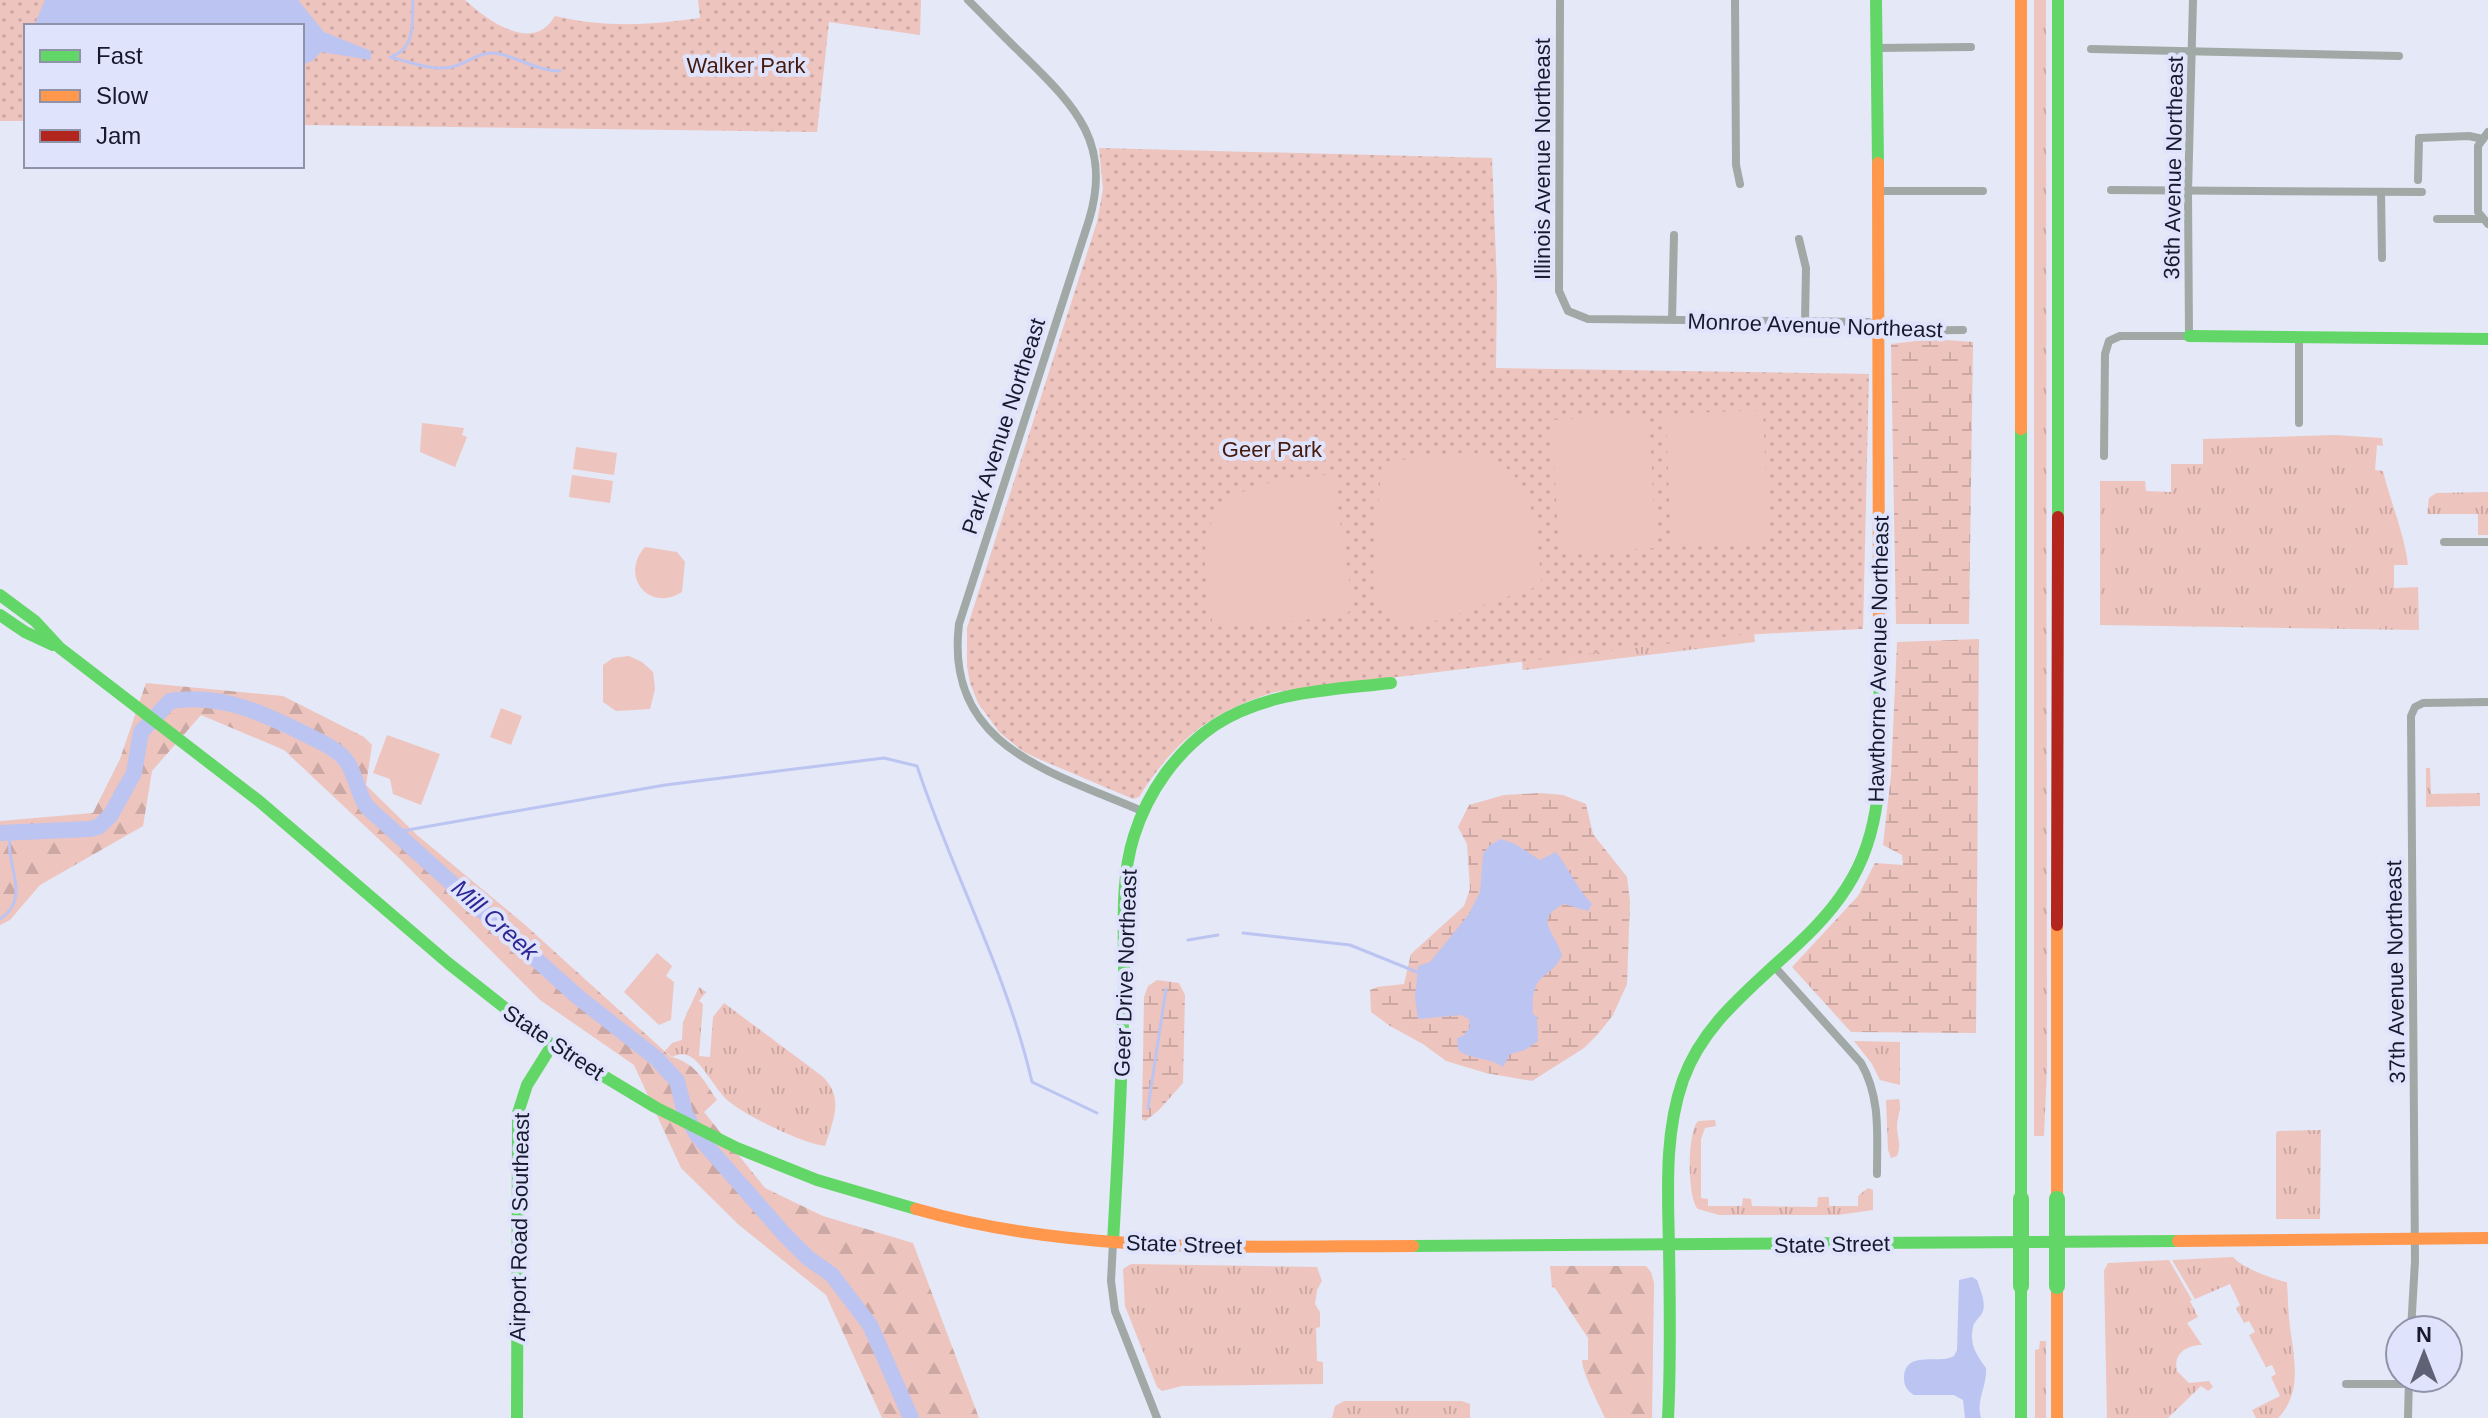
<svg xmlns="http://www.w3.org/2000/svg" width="2488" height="1418" viewBox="0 0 2488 1418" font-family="Arial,sans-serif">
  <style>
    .grass { fill: url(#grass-tufts) }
    .forest { fill: url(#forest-firs) }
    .wetland { fill: url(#wetland-marsh) }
    .park { fill: url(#park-dots) }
    .garden { fill: #eec4be }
    .water { fill: #bcc4f2 }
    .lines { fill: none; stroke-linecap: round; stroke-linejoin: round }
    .stream { stroke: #bcc4f2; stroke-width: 3 }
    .river { stroke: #bcc4f2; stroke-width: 16 }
    .street { stroke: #a0a9a6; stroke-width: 8 }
    .fast { stroke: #63d668; stroke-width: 12 }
    .slow { stroke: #ff974d; stroke-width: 12 }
    .jam { stroke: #b3261e; stroke-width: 12 }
    .fast-bridge { stroke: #63d668; stroke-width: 16 }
    .labels { text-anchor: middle; stroke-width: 8; stroke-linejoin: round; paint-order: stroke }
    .park-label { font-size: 22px; fill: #461b0f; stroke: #dfe4fc }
    .street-label { font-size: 22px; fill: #17192f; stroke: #dfe4fc }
    .water-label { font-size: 24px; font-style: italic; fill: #2f2797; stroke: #dfe4fc }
  </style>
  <defs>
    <pattern id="grass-tufts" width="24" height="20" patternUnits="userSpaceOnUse" patternTransform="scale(2)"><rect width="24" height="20" fill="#eec4be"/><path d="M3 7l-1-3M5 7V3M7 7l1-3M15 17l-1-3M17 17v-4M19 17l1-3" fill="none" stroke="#cba8a4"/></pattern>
    <pattern id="forest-firs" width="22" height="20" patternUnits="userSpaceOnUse" patternTransform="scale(2)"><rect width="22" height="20" fill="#eec4be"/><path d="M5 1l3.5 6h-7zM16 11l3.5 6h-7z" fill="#cba8a4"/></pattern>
    <pattern id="wetland-marsh" width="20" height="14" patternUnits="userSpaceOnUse" patternTransform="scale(2)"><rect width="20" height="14" fill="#eec4be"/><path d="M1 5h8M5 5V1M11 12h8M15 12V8" fill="none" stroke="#cba8a4"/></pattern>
    <pattern id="park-dots" width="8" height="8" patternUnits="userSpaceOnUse" patternTransform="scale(2)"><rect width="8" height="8" fill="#eec4be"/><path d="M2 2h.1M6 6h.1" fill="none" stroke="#cba8a4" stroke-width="1.8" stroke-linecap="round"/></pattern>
  </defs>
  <rect width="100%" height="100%" fill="#e5e8f6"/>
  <!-- grass -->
  <g class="grass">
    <polygon points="2034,0 2046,0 2047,1068 2044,1136 2034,1136"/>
    <path d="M 2335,435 L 2382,438 L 2383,446 L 2377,445 L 2375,470 L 2383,471 C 2391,504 2404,532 2408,565 L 2394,565 L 2394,588 L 2418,587 L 2419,630 L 2100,625 L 2100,481 L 2145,481 L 2146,491 L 2171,492 L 2171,464 L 2203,464 L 2203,439 Z"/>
    <polygon points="2488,492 2488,535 2478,535 2478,514 2427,514 2429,498 2436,493"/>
    <polygon points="1752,614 1755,642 1523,670 1520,644"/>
    <polygon points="2426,768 2430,768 2431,794 2480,793 2480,806 2426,807"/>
    <path d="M 699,987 L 706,992 L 699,1001 L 703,1004 L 699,1056 L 710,1057 L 713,1017 L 724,1003 L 822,1076 C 845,1098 833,1120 825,1146 C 803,1144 741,1114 725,1098 C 714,1086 706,1070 694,1059 C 687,1053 680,1053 672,1057 L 665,1051 L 672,1043 L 682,1040 L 683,1022 Z"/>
    <polygon points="1854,1041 1900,1042 1900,1085 1880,1080 1872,1064"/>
    <path d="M 1899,1099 C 1902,1109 1897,1117 1897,1127 C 1897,1138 1902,1144 1897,1156 L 1891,1158 L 1888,1150 L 1886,1100 Z"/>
    <path d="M 1715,1120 L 1716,1126 L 1705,1128 L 1701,1139 L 1701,1198 L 1708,1199 L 1708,1206 L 1742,1206 L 1743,1198 L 1751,1199 L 1752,1206 L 1817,1207 L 1818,1197 L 1829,1197 L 1829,1206 L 1858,1206 L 1858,1196 L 1868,1188 L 1873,1190 L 1873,1210 L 1838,1215 L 1719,1215 L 1698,1209 C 1687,1198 1687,1133 1698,1121 Z"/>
    <polygon points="2321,1130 2320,1219 2276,1219 2276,1133 2278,1131"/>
    <path d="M 2233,1257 C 2241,1267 2274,1280 2287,1282 C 2288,1297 2288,1312 2290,1327 C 2294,1359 2303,1392 2278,1418 L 2256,1418 L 2252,1410 L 2280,1396 L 2271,1377 L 2276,1374 L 2272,1365 L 2266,1367 L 2249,1335 L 2255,1332 L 2249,1321 L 2244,1323 L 2236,1308 L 2240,1305 L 2230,1284 L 2195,1299 L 2172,1260 Z"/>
    <path d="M 2169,1260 L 2192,1300 L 2190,1301 L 2198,1317 L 2187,1323 L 2202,1345 C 2186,1345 2173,1354 2177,1371 L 2189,1383 L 2209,1381 L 2213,1387 L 2208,1391 L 2201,1386 L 2168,1418 L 2107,1418 L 2104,1271 L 2108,1263 Z"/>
    <polygon points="1131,1264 1317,1267 1322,1281 1317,1290 1315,1304 1320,1312 1320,1327 1316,1328 1317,1361 1323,1362 1323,1384 1182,1386 1162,1391 1157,1387 1125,1306 1123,1269"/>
    <polygon points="2040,1341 2046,1341 2046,1418 2035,1418 2035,1350 2039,1349"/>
    <polygon points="1344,1401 1462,1401 1470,1404 1470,1418 1332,1418 1335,1406"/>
  </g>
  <!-- forest -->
  <g class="forest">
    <path d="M 146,683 L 283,696 L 364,737 L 372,745 L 366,785 L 417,835 L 524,924 L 671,1057 C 695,1062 704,1081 717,1100 L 704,1112 L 765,1188 L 823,1216 L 913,1243 L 979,1418 L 882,1418 L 826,1295 L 739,1225 L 681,1168 L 634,1065 L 540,1000 L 401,860 L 284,750 L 201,715 L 152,771 L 143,826 L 40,885 L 10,920 L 0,925 L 0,821 L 93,813 L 120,759 Z"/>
    <path d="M 1550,1266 L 1646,1266 L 1651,1272 L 1654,1283 L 1652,1418 L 1605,1418 C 1599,1404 1582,1373 1582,1360 L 1588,1360 L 1588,1338 L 1555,1288 L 1552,1287 Z"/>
  </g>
  <!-- wetland -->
  <g class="wetland">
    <polygon points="1932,339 1973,342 1969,624 1896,624 1891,344"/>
    <polygon points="1979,639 1976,1033 1851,1032 1792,967 1858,896 1875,863 1903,865 1902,855 1883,845 1891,775 1897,642"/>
    <polygon points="1540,793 1563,795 1586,804 1593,834 1627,877 1630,901 1627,984 1613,1015 1599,1033 1584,1048 1532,1081 1486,1073 1446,1061 1423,1044 1390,1026 1371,1012 1370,990 1377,987 1404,984 1411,954 1464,906 1470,889 1467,844 1458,827 1469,805 1504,795"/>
    <polygon points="1157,980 1179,983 1185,995 1183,1083 1159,1110 1145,1121 1142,1119 1144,997 1148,986"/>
  </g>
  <!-- park -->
  <g class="park">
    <path d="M 0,0 L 465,0 C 488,21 533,54 555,16 C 606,28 648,25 700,18 L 698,0 L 921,0 L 920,35 L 829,22 L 817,132 L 302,125 L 302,26 L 26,26 L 26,121 L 0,121 Z"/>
    <path d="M 1099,148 L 1492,158 L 1497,285 L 1496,368 L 1869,374 L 1863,629 L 1739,635 L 1275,692 C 1211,711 1174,741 1139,797 L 1133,799 L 1039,759 L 1024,752 L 1000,733 L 978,703 L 970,683 L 967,666 L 967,628 L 1097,222 L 1103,189 Z"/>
  </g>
  <!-- garden -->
  <g class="garden">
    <polygon points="1763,410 1769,543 1671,547 1666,414"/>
    <polygon points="1649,415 1656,548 1559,553 1552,420"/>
    <polygon points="422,423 464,428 462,435 467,437 455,467 420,452"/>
    <polygon points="576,447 617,453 614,475 573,469"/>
    <path d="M 1470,452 C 1539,465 1535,530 1542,585 L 1441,620 L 1405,625 L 1377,603 L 1373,568 L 1382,462 Z"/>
    <path d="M 1333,474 L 1353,606 L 1347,614 L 1289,622 L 1213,627 C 1210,603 1204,577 1205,553 C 1208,480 1279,481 1333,474 Z"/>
    <polygon points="572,475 613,481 610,503 569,497"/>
    <path d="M 645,547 L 677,552 L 685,562 L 682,592 C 649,613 619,576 645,547 Z"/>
    <polygon points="629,656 642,662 653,672 655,689 650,709 616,711 603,702 603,665 613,658"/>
    <polygon points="501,708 522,716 511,745 490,737"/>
    <polygon points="387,735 440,754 421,805 393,794 390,779 373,773"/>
    <polygon points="657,953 672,966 666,976 674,982 671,1020 659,1025 624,992"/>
  </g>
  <!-- water -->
  <g class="water">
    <polygon points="45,0 298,0 324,32 371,51 371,60 321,52 312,61 302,65 302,26 34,26"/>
    <path d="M 1501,839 L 1515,844 L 1540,860 L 1556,852 C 1570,870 1576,887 1592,904 L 1588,911 L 1564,904 C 1533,919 1554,931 1562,955 C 1551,981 1530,969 1533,1014 L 1537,1017 L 1538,1041 L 1525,1050 L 1510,1054 L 1503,1067 C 1487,1056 1473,1061 1458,1050 L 1457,1038 L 1463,1036 L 1470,1027 L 1469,1019 L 1461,1015 L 1418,1019 L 1415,997 L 1418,966 L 1430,962 L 1469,914 L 1480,892 L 1483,854 L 1490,845 Z"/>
    <path d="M 1972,1277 L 1977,1280 C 1980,1289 1986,1302 1983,1311 C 1981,1317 1974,1321 1973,1327 C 1969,1345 1977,1355 1986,1368 C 1987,1387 1976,1399 1981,1418 L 1965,1418 L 1963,1400 L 1954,1395 L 1914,1395 C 1908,1391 1904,1387 1904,1378 C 1905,1349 1939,1365 1954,1356 L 1957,1350 L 1959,1280 Z"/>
  </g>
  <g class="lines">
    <!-- stream -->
    <g class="stream">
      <path d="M 393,56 C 416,47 412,21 413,0"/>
      <path d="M 390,57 C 410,62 432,71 452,67 C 466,64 479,52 494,53 C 517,56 536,71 560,71"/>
      <path d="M 396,832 L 665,785 L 884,758 L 917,766 C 952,872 1007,973 1032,1082 L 1097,1113"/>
      <path d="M 0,919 C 34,897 2,861 11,832"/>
      <polyline points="1243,933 1350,945 1417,972"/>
      <polyline points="1188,940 1218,935"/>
      <polyline points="1148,1108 1166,989"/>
    </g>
    <!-- river -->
    <path class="river" d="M 0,833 L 90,829 L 98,827 L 110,816 L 134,773 L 141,732 L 170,701 C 223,693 265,714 311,737 C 323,743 339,750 347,762 C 356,775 357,793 367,807 L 578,997 L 656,1058 L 677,1081 L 685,1113 L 697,1135 L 784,1234 L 808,1258 L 832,1275 L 870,1325 L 911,1418"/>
    <!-- street -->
    <g class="street">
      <path d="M 968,0 C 987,19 1006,39 1026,58 C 1076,107 1112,144 1089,220 L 959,624 C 944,747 1052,772 1142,811"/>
      <polyline points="1560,0 1559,291 1568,311 1588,319 1868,322 1889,331 1963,330"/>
      <polyline points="1735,0 1736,165 1740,184"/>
      <polyline points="1877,48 1971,47"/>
      <polyline points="2091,49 2399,56"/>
      <polyline points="2488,132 2478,146 2478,212 2488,224"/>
      <polyline points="2418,180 2419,138 2469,136 2483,139"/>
      <polyline points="2111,190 2422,192"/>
      <polyline points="1879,191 1983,191"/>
      <polyline points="2381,192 2382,258"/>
      <polyline points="2437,219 2482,219"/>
      <polyline points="1799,239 1806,268 1805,322"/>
      <polyline points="1672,319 1674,235"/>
      <polyline points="2299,337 2299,423"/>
      <polyline points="2104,456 2105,354 2109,341 2120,336 2189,336 2188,192 2193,0"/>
      <polyline points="2444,542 2488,542"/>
      <path d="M 1774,966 L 1861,1063 C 1881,1098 1877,1135 1877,1174"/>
      <polyline points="1113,1242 1111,1281 1115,1311 1157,1418"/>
      <polyline points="2411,1330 2415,1261 2411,716 2415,707 2423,703 2488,702"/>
      <polyline points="2346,1384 2409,1384"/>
      <polyline points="2408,1418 2409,1378"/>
    </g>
    <!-- fast -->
    <g class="fast">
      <polyline points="1876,0 1878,163"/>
      <polyline points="2189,336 2488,339"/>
      <polyline points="2021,429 2021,1199"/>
      <polyline points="2058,517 2058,0"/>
      <polyline points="0,595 35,621 60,648 259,801 448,963 552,1045 655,1107 737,1148 817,1180 916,1209"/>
      <polyline points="0,615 25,632 53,645"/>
      <path d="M 1113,1242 C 1118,1157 1122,1072 1124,987 C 1125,938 1119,883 1134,836 C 1148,791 1177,751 1215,725 C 1267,691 1332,690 1391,683"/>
      <polyline points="1413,1246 2178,1241"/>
      <polyline points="2021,1286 2021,1418"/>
      <polyline points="517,1418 518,1113 527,1085 552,1045"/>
      <path d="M 1668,1418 C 1671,1361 1670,1305 1669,1248 C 1668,1192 1664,1134 1683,1080 C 1701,1030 1739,998 1777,963 C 1803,940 1828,917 1847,887 C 1891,820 1879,734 1879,657"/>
    </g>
    <!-- slow -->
    <g class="slow">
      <polyline points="2021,0 2021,429"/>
      <polyline points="1878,163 1879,657"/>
      <polyline points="2057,1199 2057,925"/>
      <path d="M 916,1209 C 1077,1255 1247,1246 1413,1246"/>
      <polyline points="2178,1241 2488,1238"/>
      <polyline points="2057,1286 2057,1418"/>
    </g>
    <!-- jam -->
    <polyline class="jam" points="2057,925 2058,517"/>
    <!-- fast-bridge -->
    <g class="fast-bridge">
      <polyline points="2021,1199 2021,1286"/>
      <polyline points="2057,1199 2057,1286"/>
    </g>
  </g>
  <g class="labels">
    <!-- park labels -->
    <g class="park-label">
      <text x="746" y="73">Walker Park</text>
      <text x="1272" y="457">Geer Park</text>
    </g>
    <!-- street labels -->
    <g class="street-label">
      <text transform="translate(1542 159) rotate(-90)" y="8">Illinois Avenue Northeast</text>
      <text transform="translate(2173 168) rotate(-89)" y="8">36th Avenue Northeast</text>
      <text transform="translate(1815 325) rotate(2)" y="8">Monroe Avenue Northeast</text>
      <text transform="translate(1003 426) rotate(-72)" y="8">Park Avenue Northeast</text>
      <text transform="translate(1878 659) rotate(-89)" y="8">Hawthorne Avenue Northeast</text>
      <text transform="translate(2395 972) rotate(-91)" y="8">37th Avenue Northeast</text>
      <text transform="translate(1125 973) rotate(-88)" y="8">Geer Drive Northeast</text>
      <text transform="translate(554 1042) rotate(34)" y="8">State Street</text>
      <text transform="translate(519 1227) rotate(-89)" y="8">Airport Road Southeast</text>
      <text transform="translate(1184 1244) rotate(2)" y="8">State Street</text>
      <text transform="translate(1832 1244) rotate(-1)" y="8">State Street</text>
    </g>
    <!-- water labels -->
    <g class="water-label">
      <text transform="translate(495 920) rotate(42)" y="8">Mill Creek</text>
    </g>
  </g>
  <!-- legend -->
  <rect x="24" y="24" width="280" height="144" fill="#dfe4fc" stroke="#8f93aa" stroke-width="2"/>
  <rect x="40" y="50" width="40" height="12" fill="#63d668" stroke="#8f93aa" stroke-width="2"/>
  <text x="96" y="64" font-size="24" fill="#17192f">Fast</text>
  <rect x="40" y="90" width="40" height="12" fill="#ff974d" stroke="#8f93aa" stroke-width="2"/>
  <text x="96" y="104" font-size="24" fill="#17192f">Slow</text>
  <rect x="40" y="130" width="40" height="12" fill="#b3261e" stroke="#8f93aa" stroke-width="2"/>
  <text x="96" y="144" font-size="24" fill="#17192f">Jam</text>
  <!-- north arrow -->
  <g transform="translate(2424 1354)"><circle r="38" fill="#dfe4fc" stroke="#8f93aa" stroke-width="2"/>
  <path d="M0-6L14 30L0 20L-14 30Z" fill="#5f6175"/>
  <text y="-12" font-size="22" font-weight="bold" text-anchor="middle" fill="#17192f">N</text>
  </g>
</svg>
